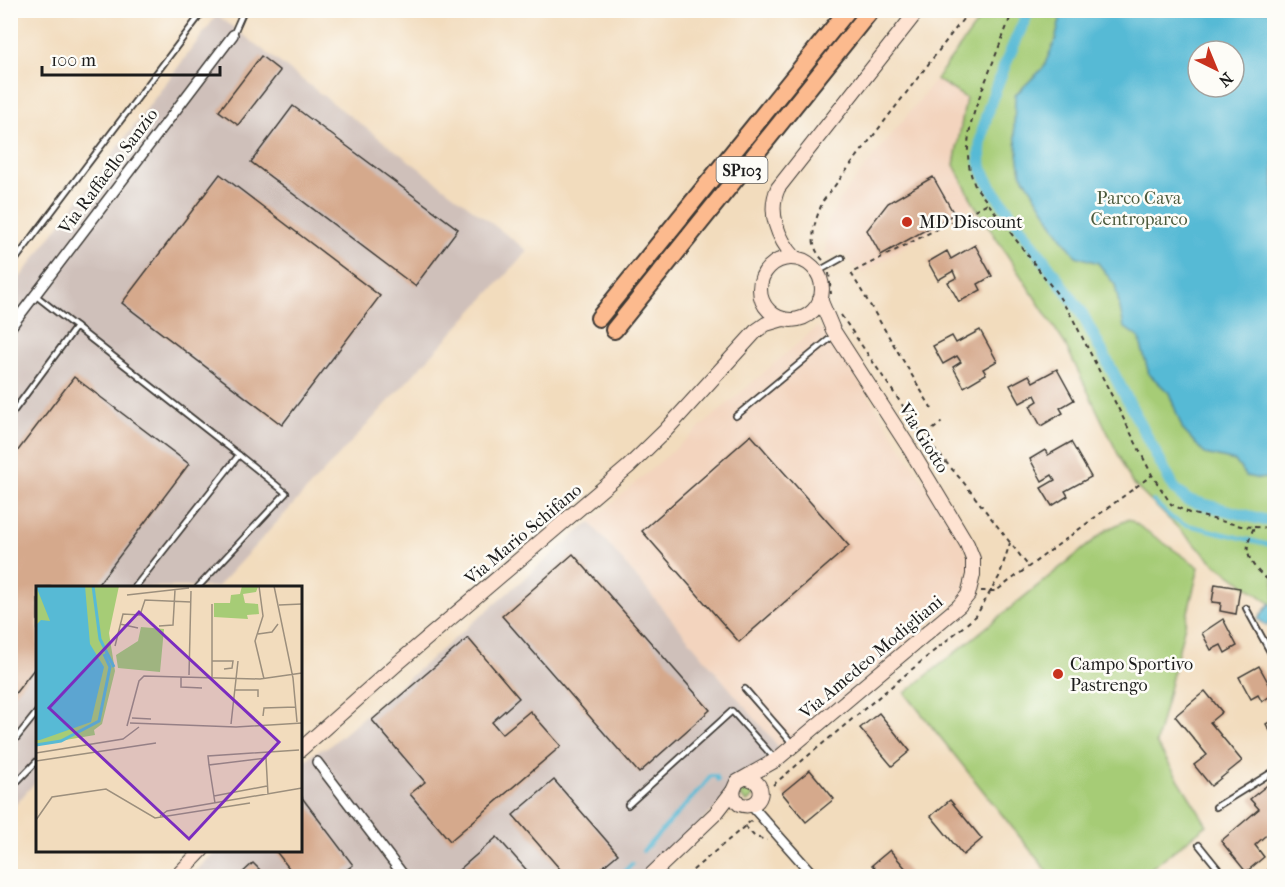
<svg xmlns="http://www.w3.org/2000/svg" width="1285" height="887" viewBox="0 0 1285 887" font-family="'IM FELL French Canon',serif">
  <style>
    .built { fill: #f3d4be }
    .industrial { fill: #cfc0ba }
    .green { fill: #a6cc76; stroke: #617449; stroke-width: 1.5; fill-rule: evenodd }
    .water { fill: #57bad5; stroke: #3a6b78; stroke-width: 1.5; fill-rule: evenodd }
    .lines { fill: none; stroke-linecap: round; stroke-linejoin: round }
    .stream { stroke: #57bad5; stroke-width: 4 }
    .canal { stroke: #57bad5; stroke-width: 12 }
    .building { fill: #d5a98c }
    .lane-casing { stroke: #3c3934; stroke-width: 8 }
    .street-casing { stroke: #3c3934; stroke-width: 12 }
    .secondary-casing { stroke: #3c3934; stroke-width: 16 }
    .highway-casing { stroke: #3c3934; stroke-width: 20 }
    .path { stroke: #3c3934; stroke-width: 2; stroke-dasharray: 4.5 4.5; stroke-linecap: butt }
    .lane { stroke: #fff; stroke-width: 4.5 }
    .street { stroke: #fff; stroke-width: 9 }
    .secondary { stroke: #fee3d2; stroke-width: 14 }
    .highway { stroke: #fcba8e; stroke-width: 16 }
    .poi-dot { fill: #c8321e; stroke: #fdfcf7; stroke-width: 2 }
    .labels { text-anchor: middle; stroke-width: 5; stroke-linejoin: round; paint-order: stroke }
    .shield { fill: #fdfcf7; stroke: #605f5e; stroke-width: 1.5 }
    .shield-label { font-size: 16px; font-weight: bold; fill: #1c1c1c }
    .street-label { font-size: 18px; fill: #1c1c1c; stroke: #fdfcf7 }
    .park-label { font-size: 18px; fill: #4c5a3c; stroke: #fdfcf7 }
    .poi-label { font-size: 18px; fill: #1c1c1c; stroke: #fdfcf7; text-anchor: start }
    .inset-river { fill: none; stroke: #57bad5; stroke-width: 3 }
    .inset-road { fill: none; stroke: #9c8f7d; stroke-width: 1.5 }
    .view { fill: #7b2cbf; fill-opacity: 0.15; stroke: #7b2cbf; stroke-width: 3 }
    .inset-edge { fill: none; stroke: #1c1c1c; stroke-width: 3 }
  </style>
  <rect width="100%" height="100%" fill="#fdfcf7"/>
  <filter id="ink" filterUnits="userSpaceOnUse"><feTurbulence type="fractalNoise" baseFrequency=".0167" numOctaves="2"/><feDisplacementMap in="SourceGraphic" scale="12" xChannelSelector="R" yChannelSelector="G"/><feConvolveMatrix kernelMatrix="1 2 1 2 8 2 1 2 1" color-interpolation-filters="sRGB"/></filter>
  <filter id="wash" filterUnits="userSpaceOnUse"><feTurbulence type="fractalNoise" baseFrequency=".008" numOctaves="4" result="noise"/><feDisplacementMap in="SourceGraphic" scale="24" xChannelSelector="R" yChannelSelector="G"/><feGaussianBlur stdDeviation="1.35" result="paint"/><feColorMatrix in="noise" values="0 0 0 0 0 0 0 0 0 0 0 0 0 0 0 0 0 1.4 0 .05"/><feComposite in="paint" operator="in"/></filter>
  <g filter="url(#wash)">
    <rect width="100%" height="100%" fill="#f2dcbd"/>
    <!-- built -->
    <g class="built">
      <polygon points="936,79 966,97 954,165 974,204 862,273 841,252 825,258 828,221 842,196"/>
      <polygon points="817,327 829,333 965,547 970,565 963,595 782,751 590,522"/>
    </g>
    <!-- industrial -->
    <g class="industrial">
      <polygon points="217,15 528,251 217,587 38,587 37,780 11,810 10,291"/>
      <polygon points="590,522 782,751 714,810 646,876 191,876 217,850 300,850 300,764 320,749 327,748"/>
    </g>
    <!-- green -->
    <g class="green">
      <path d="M 986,11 L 1274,11 L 1274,606 L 1213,562 L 1132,483 L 1065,344 L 974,204 L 954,165 L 966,98 L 936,79 ZM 1198,51 L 1234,51 L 1234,87 L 1198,87 Z"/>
      <polygon points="1129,519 1199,567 1156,743 1207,825 1141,876 1051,876 905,693 1108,529"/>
      <polygon points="751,783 756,794 747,802 737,793 741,784"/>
    </g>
    <!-- water -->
    <g class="water">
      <path d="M 1062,11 L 1274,11 L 1274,477 L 1259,479 L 1246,476 L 1235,461 L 1205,454 L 1183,430 L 1169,393 L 1149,374 L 1139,338 L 1124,327 L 1115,285 L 1098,263 L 1076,256 L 1063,239 L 1021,173 L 1014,128 L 1015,95 L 1043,68 L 1055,41 ZM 1198,51 L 1234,51 L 1234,87 L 1198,87 Z"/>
      <polygon points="1270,603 1274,607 1274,617 1267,626 1258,619"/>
    </g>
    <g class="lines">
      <!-- stream -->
      <g class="stream">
        <polyline points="1153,501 1172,518 1184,524 1274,546"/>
        <polyline points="643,851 704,785 710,776 716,776 718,780"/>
        <polyline points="620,876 632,864"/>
      </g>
      <!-- canal -->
      <path class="canal" d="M 1029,10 C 1013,48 973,127 981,166 C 983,173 988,181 991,187 L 1080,310 L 1174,488 L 1187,500 L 1264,520"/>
    </g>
    <g id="blocks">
      <!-- building -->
      <g class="building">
        <polygon points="261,56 280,71 238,125 219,111"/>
        <polygon points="293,106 458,229 415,286 251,162"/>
        <polygon points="220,174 380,296 282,425 122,303"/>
        <polygon points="933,177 954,214 881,255 867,230 888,203"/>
        <polygon points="975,245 992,276 978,284 981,290 959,302 948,282 956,278 953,271 938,280 928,262 947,251 951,259"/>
        <polygon points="980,330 997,361 983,369 986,374 964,387 953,367 961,362 957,356 943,364 933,346 952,336 956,343"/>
        <polygon points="1057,369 1074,400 1060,408 1063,413 1041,426 1030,406 1038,401 1035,395 1020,403 1010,385 1029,375 1033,382"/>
        <polygon points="74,377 189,464 96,587 38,587 38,664 10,700 10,461"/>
        <polygon points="751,435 849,546 739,642 642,531"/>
        <polygon points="1071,442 1091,477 1065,491 1068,496 1052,506 1041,488 1055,480 1052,475 1042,481 1030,459 1045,450 1048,455"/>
        <polygon points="573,554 710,710 639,773 502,616"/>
        <polygon points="1215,584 1240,588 1236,614 1220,611 1221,603 1212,602"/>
        <polygon points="1223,619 1237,646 1225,653 1221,645 1211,650 1202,633"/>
        <polygon points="468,638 519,698 492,722 502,734 530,711 561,746 450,841 410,794 425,782 372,720"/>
        <polygon points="1259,666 1274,693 1262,702 1258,695 1251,699 1239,677"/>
        <polygon points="1205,691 1222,712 1210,722 1242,761 1211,786 1194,765 1207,755 1175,716"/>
        <polygon points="879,713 910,751 892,766 860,728"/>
        <polygon points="1274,719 1274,738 1266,724"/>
        <polygon points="810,770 834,799 806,822 782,793"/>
        <polygon points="554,780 618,854 592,876 566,876 513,815"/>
        <polygon points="1271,782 1274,786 1274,828 1255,845 1264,857 1246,872 1221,841 1259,809 1250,799"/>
        <polygon points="300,795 353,865 338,876 295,876 275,850 300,850"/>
        <polygon points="950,800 982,839 963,855 931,816"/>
        <polygon points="497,837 532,876 452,876"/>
        <polygon points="890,850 912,876 882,876 872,865"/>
        <polygon points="253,863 266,876 239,876"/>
      </g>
    </g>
  </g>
  <g filter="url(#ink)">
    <use href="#blocks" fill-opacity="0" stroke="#3c3934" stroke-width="1.5"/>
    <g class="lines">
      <defs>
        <g id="lane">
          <polyline points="233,35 244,10"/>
          <polyline points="10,267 204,10"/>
          <polyline points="817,272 842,258"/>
          <polyline points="35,295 239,455 135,587"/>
          <polyline points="10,416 76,327"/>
          <polyline points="736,416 833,336"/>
          <polyline points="198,587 286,493 239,455"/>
          <polyline points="1246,608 1274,659"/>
          <polyline points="745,689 792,743"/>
          <polyline points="10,742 14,741 38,711"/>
          <polyline points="10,789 38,760"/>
          <polyline points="628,805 732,711 775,759"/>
          <polyline points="1216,807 1274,771"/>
          <polyline points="1199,845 1224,876"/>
          <polyline points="1268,876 1274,866"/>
        </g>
        <g id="street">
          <polyline points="10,328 233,35"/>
          <polyline points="317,762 404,876"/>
          <polyline points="751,805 814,876"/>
        </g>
        <g id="secondary">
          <circle cx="791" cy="289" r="31"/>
          <path d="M 795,258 C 778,239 767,212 778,188 L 918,10"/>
          <polyline points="300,750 398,663 628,467 665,431 756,331 766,324 783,319"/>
          <path d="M 733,791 L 734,797 L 739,804 C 762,812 770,783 747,778"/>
          <polyline points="177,876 202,850"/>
          <polyline points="650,876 716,813 733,791 737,782 776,760 959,606 968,595 973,575 973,559 967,544 910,449 833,330 820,299"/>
        </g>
        <g id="highway">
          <polyline points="599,318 848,10"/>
          <polyline points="614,330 871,10"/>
        </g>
      </defs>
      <!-- lane casing -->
      <use href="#lane" class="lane-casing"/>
      <!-- street casing -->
      <use href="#street" class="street-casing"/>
      <!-- secondary casing -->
      <use href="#secondary" class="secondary-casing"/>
      <!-- highway casing -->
      <use href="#highway" class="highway-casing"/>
      <!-- path -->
      <g class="path">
        <path d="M 1013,10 C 1005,32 996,54 988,75 C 973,112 959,147 975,186 L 1058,295 L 1073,319 L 1152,475 L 1171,504 L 1189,513 L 1241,526 L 1254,527 C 1252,532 1249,539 1248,545 C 1245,560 1262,578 1274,583"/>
        <path d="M 823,260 C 806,243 815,221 823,201 L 970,10"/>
        <polyline points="829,273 831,294"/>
        <polyline points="841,315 924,437 964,483 1029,567"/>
        <polyline points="932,409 851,273 988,203"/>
        <polyline points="919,441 942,422"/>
        <polyline points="1254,527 1274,528"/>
        <polyline points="981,591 996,591 1152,475"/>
        <polyline points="773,785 976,616 999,577 1010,543"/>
        <polyline points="745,826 755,837 767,840"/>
        <polyline points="686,876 752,820"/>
      </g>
      <!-- lane -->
      <use href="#lane" class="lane"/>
      <!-- street -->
      <use href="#street" class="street"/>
      <!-- secondary -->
      <use href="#secondary" class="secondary"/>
      <!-- highway -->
      <use href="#highway" class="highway"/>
    </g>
  </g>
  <!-- markers -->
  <g class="poi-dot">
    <circle cx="907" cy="222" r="6"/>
    <circle cx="1058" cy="674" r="6"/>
  </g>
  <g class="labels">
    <!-- shield labels -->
    <rect class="shield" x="716.5" y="157" width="51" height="26" rx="4.5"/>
    <g class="shield-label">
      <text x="742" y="176">SP103</text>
    </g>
    <!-- street labels -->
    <g class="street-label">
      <text transform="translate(108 171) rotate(-53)" y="6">Via Raffaello Sanzio</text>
      <text transform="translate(924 438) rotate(58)" y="6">Via Giotto</text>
      <text transform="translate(523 534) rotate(-40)" y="6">Via Mario Schifano</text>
      <text transform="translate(871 657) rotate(-40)" y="6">Via Amedeo Modigliani</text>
    </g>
    <!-- park labels -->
    <g class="park-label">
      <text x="1139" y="204">Parco Cava<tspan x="1139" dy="21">Centroparco</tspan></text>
    </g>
    <!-- poi labels -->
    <g class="poi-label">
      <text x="919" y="228">MD Discount</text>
      <text x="1070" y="670">Campo Sportivo<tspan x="1070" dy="21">Pastrengo</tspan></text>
    </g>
  </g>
  <!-- overview -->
  <g transform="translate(36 586)">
    <rect width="266" height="266" fill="#f2dcbd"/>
    <path d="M 0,0 L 83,0 L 73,47 L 79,85 L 66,138 L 58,144 L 59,149 L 0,159 ZM 206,0 L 222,1 L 220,6 L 207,8 L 209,17 L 222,18 L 223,28 L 211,29 L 212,33 L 178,31 L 178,17 L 194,17 L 195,9 L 204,8 ZM 105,41 L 128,43 L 124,86 L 82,82 L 80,69 L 102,55 Z" fill="#a6cc76"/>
    <path d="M 0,0 L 49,0 L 54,58 L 68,81 L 55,136 L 4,154 L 0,154 L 0,39 L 5,34 L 14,35 Z" fill="#57bad5"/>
    <path class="inset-river" d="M 57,0 L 64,53 L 78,81M 0,159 L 25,155 L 63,135 L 74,81 L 68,68"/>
    <path class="inset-road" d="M 223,0 L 227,30 L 219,55 L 228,93M 238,0 L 257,92 L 261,136M 91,9 L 153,2M 176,18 L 176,91M 243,19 L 266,18M 84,38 L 102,42M 123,40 L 137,39 L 139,4M 222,48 L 236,46 L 242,38M 79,60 L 87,28 L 104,29 L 109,14 L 155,16M 176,75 L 197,75 L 196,82 L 188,83M 153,89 L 155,5M 145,91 L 145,101 L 166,102M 199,104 L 222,104 L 222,111M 227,130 L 228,122 L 260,121M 96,132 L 115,133M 94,137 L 200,141 L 266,137M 195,138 L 202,75M 91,140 L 103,95 L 108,90 L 224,93 L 266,87M 0,167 L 87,153 L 103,141M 0,175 L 120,157M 173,179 L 172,170 L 263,164M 178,210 L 231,200M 179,217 L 173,179 L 230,172 L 232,208M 124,230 L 131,225 L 266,202M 0,234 L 16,211 L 70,203 L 119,232 L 214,217"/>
    <path class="view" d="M 103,26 L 243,156 L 153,253 L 13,122 Z"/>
    <rect width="266" height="266" class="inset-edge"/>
  </g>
  <!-- margin -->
  <rect width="1285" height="887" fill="none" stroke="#fdfcf7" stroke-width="36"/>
  <!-- north arrow -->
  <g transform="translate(1216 69) rotate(137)"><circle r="28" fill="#fdfcf7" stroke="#a3a29f" stroke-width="1.5"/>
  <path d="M0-4.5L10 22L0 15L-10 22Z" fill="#c8321e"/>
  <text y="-9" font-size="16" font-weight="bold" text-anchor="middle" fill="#1c1c1c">N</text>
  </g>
  <!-- scale -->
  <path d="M42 66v9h178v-9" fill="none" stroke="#1c1c1c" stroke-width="3"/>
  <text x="51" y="66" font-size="18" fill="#1c1c1c" stroke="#fdfcf7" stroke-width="4.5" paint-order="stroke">100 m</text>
</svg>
